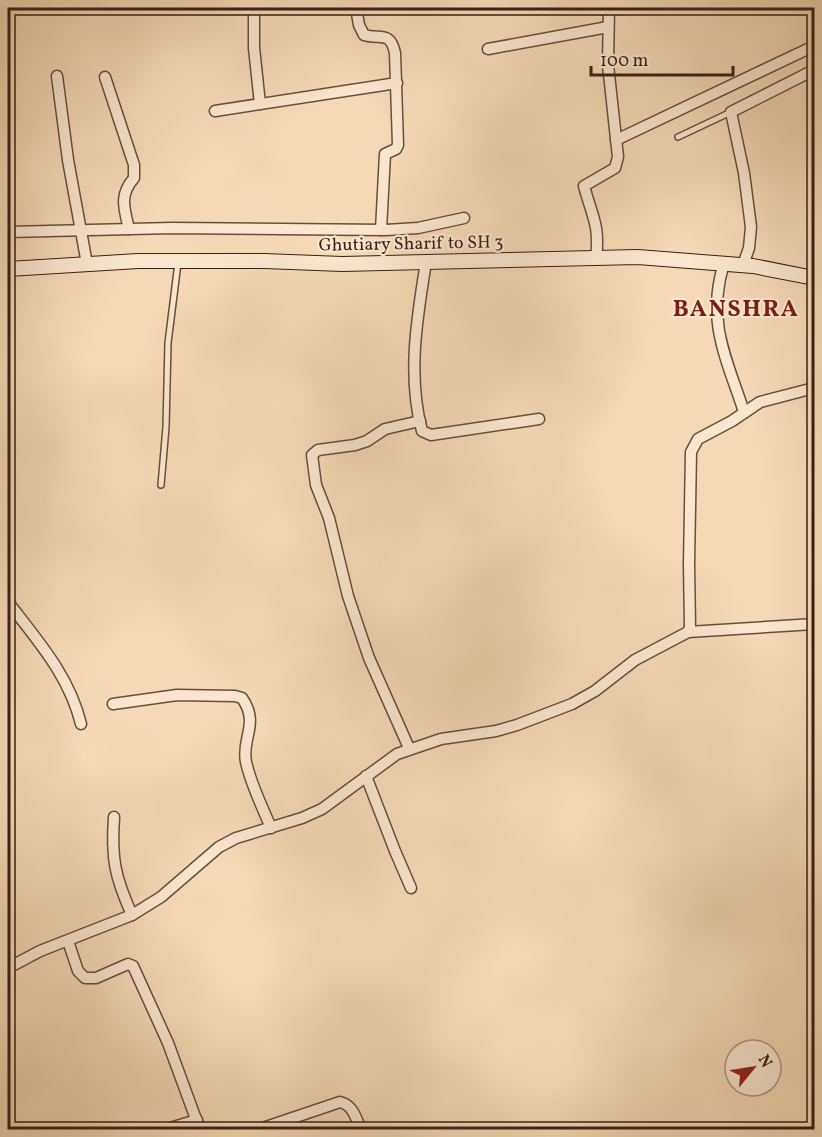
<svg xmlns="http://www.w3.org/2000/svg" width="822" height="1137" viewBox="0 0 822 1137" font-family="Vollkorn,serif">
  <style>
    .lines { fill: none; stroke-linecap: round; stroke-linejoin: round }
    .lane-casing { stroke: #684e3d; stroke-width: 8 }
    .street-casing { stroke: #684e3d; stroke-width: 13 }
    .secondary-casing { stroke: #391f15; stroke-width: 16 }
    .lane { stroke: #f8e6ce; stroke-width: 5 }
    .street { stroke: #f8e6ce; stroke-width: 10 }
    .secondary { stroke: #f8e6ce; stroke-width: 14 }
    .labels { text-anchor: middle; stroke-width: 4.5; stroke-linejoin: round; paint-order: stroke }
    .street-label { font-size: 18px; fill: #391f15; stroke: #f8e6ce }
    .district-label { font-size: 24px; font-weight: bold; letter-spacing: 1.5px; fill: #7a1f14; stroke: #f8e6ce }
  </style>
  <rect width="100%" height="100%" fill="#f4d9b4"/>
  <filter id="stains"><feTurbulence type="fractalNoise" baseFrequency=".00333" numOctaves="4"/><feColorMatrix values="0 0 0 0 .2 0 0 0 0 .09 0 0 0 0 .02 0 0 0 .5 -.17"/></filter>
  <radialGradient id="worn" r=".72"><stop offset=".6" stop-color="#630" stop-opacity="0"/><stop offset="1" stop-color="#630" stop-opacity=".3"/></radialGradient>
  <g class="lines">
    <defs>
      <g id="lane">
        <polyline points="678,137 731,112"/>
        <polyline points="161,485 166,427 168,343 178,263"/>
      </g>
      <g id="street">
        <polyline points="254,8 254,48 260,104"/>
        <path d="M 356,8 L 359,25 L 364,35 C 380,40 390,30 395,53 L 398,145 L 396,149 L 385,154 L 381,230"/>
        <polyline points="488,49 608,27"/>
        <polyline points="57,76 68,160 87,264"/>
        <path d="M 105,77 L 134,165 L 134,178 C 119,195 124,208 129,229"/>
        <polyline points="215,111 397,83"/>
        <polyline points="616,140 814,46"/>
        <polyline points="8,232 172,228 386,230 418,228 464,218"/>
        <path d="M 596,258 C 600,225 592,216 584,186 L 615,168 L 618,157 L 608,65 L 609,8"/>
        <path d="M 426,262 C 417,318 407,375 422,431 L 431,435 L 539,419"/>
        <path d="M 724,263 C 706,321 726,357 744,412"/>
        <polyline points="743,265 749,248 751,227 744,173 731,112 814,70"/>
        <path d="M 8,602 C 37,640 69,675 81,724"/>
        <polyline points="688,632 814,624"/>
        <path d="M 113,704 L 177,695 L 235,696 L 242,698 C 260,724 241,738 246,762 C 251,785 262,806 271,828"/>
        <polyline points="409,748 369,658 348,596 329,518 316,485 312,455 318,450 355,445 367,441 385,429 420,421"/>
        <polyline points="366,776 395,851 411,888"/>
        <path d="M 114,817 C 111,859 115,877 132,915"/>
        <polyline points="68,941 78,971 85,978 96,978 128,964 133,966 168,1043 200,1130"/>
        <polyline points="8,968 40,951 132,915 161,897 219,847 236,838 302,818 322,809 397,754 441,739 496,731 517,725 572,704 595,691 635,660 688,632 690,627 689,564 691,452 698,439 732,421 760,402 814,388"/>
        <polyline points="163,1130 197,1120"/>
        <path d="M 257,1130 L 340,1102 C 353,1105 356,1118 361,1130"/>
      </g>
      <polyline id="secondary" points="8,269 138,261 264,261 342,264 638,257 753,266 814,278"/>
    </defs>
    <!-- lane casing -->
    <use href="#lane" class="lane-casing"/>
    <!-- street casing -->
    <use href="#street" class="street-casing"/>
    <!-- secondary casing -->
    <use href="#secondary" class="secondary-casing"/>
    <!-- lane -->
    <use href="#lane" class="lane"/>
    <!-- street -->
    <use href="#street" class="street"/>
    <!-- secondary -->
    <use href="#secondary" class="secondary"/>
  </g>
  <g class="labels">
    <!-- street labels -->
    <g class="street-label">
      <text transform="translate(411 243) rotate(-1)" y="6">Ghutiary Sharif to SH 3</text>
    </g>
    <!-- district labels -->
    <g class="district-label">
      <text x="736" y="316">BANSHRA</text>
    </g>
  </g>
  <!-- margin -->
  <rect width="822" height="1137" fill="none" stroke="#f4d9b4" stroke-width="30"/>
  <rect x="9" y="9" width="804" height="1119" fill="none" stroke="#391f15" stroke-width="3"/>
  <rect x="15" y="15" width="792" height="1107" fill="none" stroke="#391f15" stroke-width="1.5"/>
  <!-- north arrow -->
  <g transform="translate(753 1068) rotate(60)"><circle r="28" fill="#f8e6ce" stroke="#ac9684" stroke-width="1.5"/>
  <path d="M0-4.5L10 22L0 15L-10 22Z" fill="#8f2418"/>
  <text y="-9" font-size="16" font-weight="bold" text-anchor="middle" fill="#391f15">N</text>
  </g>
  <!-- scale -->
  <path d="M591 66v9h142v-9" fill="none" stroke="#391f15" stroke-width="3"/>
  <text x="600" y="66" font-size="18" fill="#391f15" stroke="#f8e6ce" stroke-width="4.5" paint-order="stroke">100 m</text>
  <rect width="100%" height="100%" filter="url(#stains)"/>
  <rect width="100%" height="100%" fill="url(#worn)"/>
</svg>
